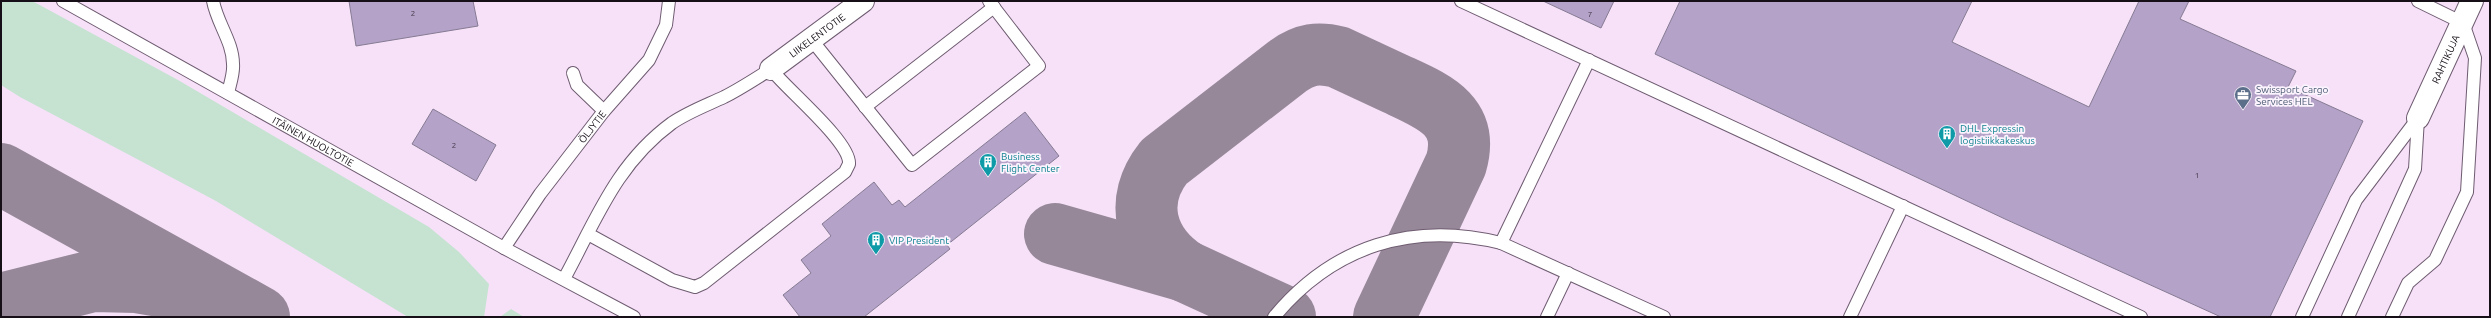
<svg xmlns="http://www.w3.org/2000/svg" width="2491" height="318" viewBox="0 0 2491 318" font-family="Ubuntu,sans-serif">
  <style>
    .green { fill: #c6e3d1 }
    .lines { fill: none; stroke-linecap: round; stroke-linejoin: round }
    .taxiway { stroke: #978899; stroke-width: 62 }
    .building { fill: #b4a2c8; stroke: #867b93 }
    .lane-casing { stroke: #6f5c71; stroke-width: 14 }
    .street-casing { stroke: #6f5c71; stroke-width: 24 }
    .lane { stroke: #fff; stroke-width: 12 }
    .street { stroke: #fff; stroke-width: 22 }
    .labels { text-anchor: middle; stroke-width: 3.5; stroke-linejoin: round; paint-order: stroke }
    .number-label { font-size: 8px; fill: #3e3443 }
    .street-label { font-size: 10px; fill: #160f17; stroke: #fbf3fd }
    .service-label { font-size: 10px; fill: #4e5e75; stroke: #fbf3fd; text-anchor: start }
    .culture-label { font-size: 10px; fill: #0d838f; stroke: #fbf3fd; text-anchor: start }
  </style>
  <rect width="100%" height="100%" fill="#f6e1f9"/>
  <!-- green -->
  <g class="green">
    <polygon points="1,1 31,1 36,3 178,80 429,227 459,252 489,284 484,317 408,317 216,201 20,97 1,85"/>
    <polygon points="511,309 524,317 500,317"/>
  </g>
  <g class="lines">
    <!-- taxiway -->
    <g class="taxiway">
      <polyline points="1,174 259,317"/>
      <polyline points="1055,234 1185,271 1285,317"/>
      <path d="M 1185,271 C 1145,244 1133,201 1164,162 L 1288,66 C 1305,54 1318,52 1338,57 C 1357,66 1377,75 1396,84 C 1433,101 1470,115 1456,164 L 1384,317"/>
      <polyline points="1,304 93,281 136,282 189,291"/>
    </g>
  </g>
  <!-- building -->
  <g class="building">
    <polygon points="349,1 473,1 478,26 356,46"/>
    <polygon points="1543,1 1614,1 1601,28"/>
    <polygon points="1680,1 1972,1 1952,42 2089,107 2139,1 2189,1 2180,19 2296,71 2288,87 2363,121 2270,317 2221,317 2005,219 1655,54"/>
    <polygon points="433,109 496,145 476,181 412,144"/>
    <polygon points="1025,112 1059,156 947,245 950,249 864,317 800,317 783,295 811,273 801,260 831,236 822,224 874,182 892,205 899,200 905,207"/>
  </g>
  <g class="lines">
    <defs>
      <g id="lane">
        <path id="s1" d="M 63,1 L 504,248 L 634,317"/>
        <path d="M 213,1 C 217,23 233,42 233,64 C 234,73 230,84 228,93"/>
        <polyline points="1461,1 2141,317"/>
        <polyline points="811,39 912,165 1039,66 989,1"/>
        <polyline points="573,73 577,85 604,111"/>
        <polyline points="865,107 994,7"/>
        <polyline points="1501,243 1589,60"/>
        <path id="s2" d="M 504,248 L 540,194 L 604,111 L 649,60 L 666,25 L 669,1"/>
        <path d="M 564,279 C 596,220 616,164 672,123 C 688,112 707,105 724,97 C 740,89 755,79 771,69 C 785,88 851,142 849,164 C 848,166 846,170 845,172 L 704,283 L 695,287 L 672,280 L 588,234"/>
        <path d="M 1274,317 C 1333,246 1412,221 1501,243 L 1664,317"/>
        <polyline points="1547,317 1568,273"/>
        <polyline points="1850,317 1903,206"/>
        <polyline points="2302,317 2356,200 2418,118"/>
        <polyline points="2348,317 2415,169 2418,118"/>
        <polyline points="2392,317 2408,283 2435,260 2467,192 2475,58 2463,23 2418,1"/>
      </g>
      <g id="street">
        <path id="s3" d="M 771,69 L 863,1"/>
        <path id="s4" d="M 2418,118 L 2472,1"/>
      </g>
    </defs>
    <!-- lane casing -->
    <use href="#lane" class="lane-casing"/>
    <!-- street casing -->
    <use href="#street" class="street-casing"/>
    <!-- lane -->
    <use href="#lane" class="lane"/>
    <!-- street -->
    <use href="#street" class="street"/>
  </g>
  <!-- icons -->
  <defs>
    <symbol id="office-pin" viewBox="-11 -11 22 30"><path d="M0 17L-7.5 6A9.5 9.5 0 1 1 7.5 6Z" fill="#5c6f8a" stroke="#fbf3fd"/><path d="M-6-3h4V-5.5h4V-3h4V5H-6ZM-1-4.5V-3h2v-1.5ZM-6 0V1H6V0Z" fill="#fff"/></symbol>
    <symbol id="building-pin" viewBox="-11 -11 22 30"><path d="M0 17L-7.5 6A9.5 9.5 0 1 1 7.5 6Z" fill="#0f9aa8" stroke="#fbf3fd"/><path d="M-4-6H4V6H1V3H-1V6H-4ZM-2.5-4.3h1.7v1.8h-1.7ZM.8-4.3h1.7v1.8H.8ZM-2.5-1h1.7V.8h-1.7ZM.8-1h1.7V.8H.8Z" fill="#fff"/></symbol>
  </defs>
  <g fill-rule="evenodd">
    <use href="#office-pin" x="2233" y="85" width="20" height="27"/>
    <use href="#building-pin" x="1937" y="124" width="20" height="27"/>
    <use href="#building-pin" x="978" y="152" width="20" height="27"/>
    <use href="#building-pin" x="866" y="230" width="20" height="27"/>
  </g>
  <g class="labels">
    <!-- number labels -->
    <g class="number-label">
      <text x="413" y="16">2</text>
      <text x="1590" y="17">7</text>
      <text x="454" y="148">2</text>
      <text x="2197" y="178">1</text>
    </g>
    <!-- street labels -->
    <g class="street-label">
      <text dy="4" stroke="none"><textPath href="#s3" startOffset="57">LIIKELENTOTIE</textPath></text>
      <text dy="4" stroke="none"><textPath href="#s4" startOffset="65">RAHTIKUJA</textPath></text>
      <text dy="4" stroke="none"><textPath href="#s2" startOffset="150">ÖLJYTIE</textPath></text>
      <text dy="4" stroke="none"><textPath href="#s1" startOffset="287">ITÄINEN HUOLTOTIE</textPath></text>
    </g>
    <!-- service labels -->
    <g class="service-label">
      <text x="2256" y="93">Swissport Cargo<tspan x="2256" dy="12">Services HEL</tspan></text>
    </g>
    <!-- culture labels -->
    <g class="culture-label">
      <text x="1960" y="132">DHL Expressin<tspan x="1960" dy="12">logistiikkakeskus</tspan></text>
      <text x="1001" y="160">Business<tspan x="1001" dy="12">Flight Center</tspan></text>
      <text x="889" y="244">VIP President</text>
    </g>
  </g>
  <!-- border -->
  <rect width="2491" height="318" fill="none" stroke="#160f17" stroke-width="4"/>
</svg>
